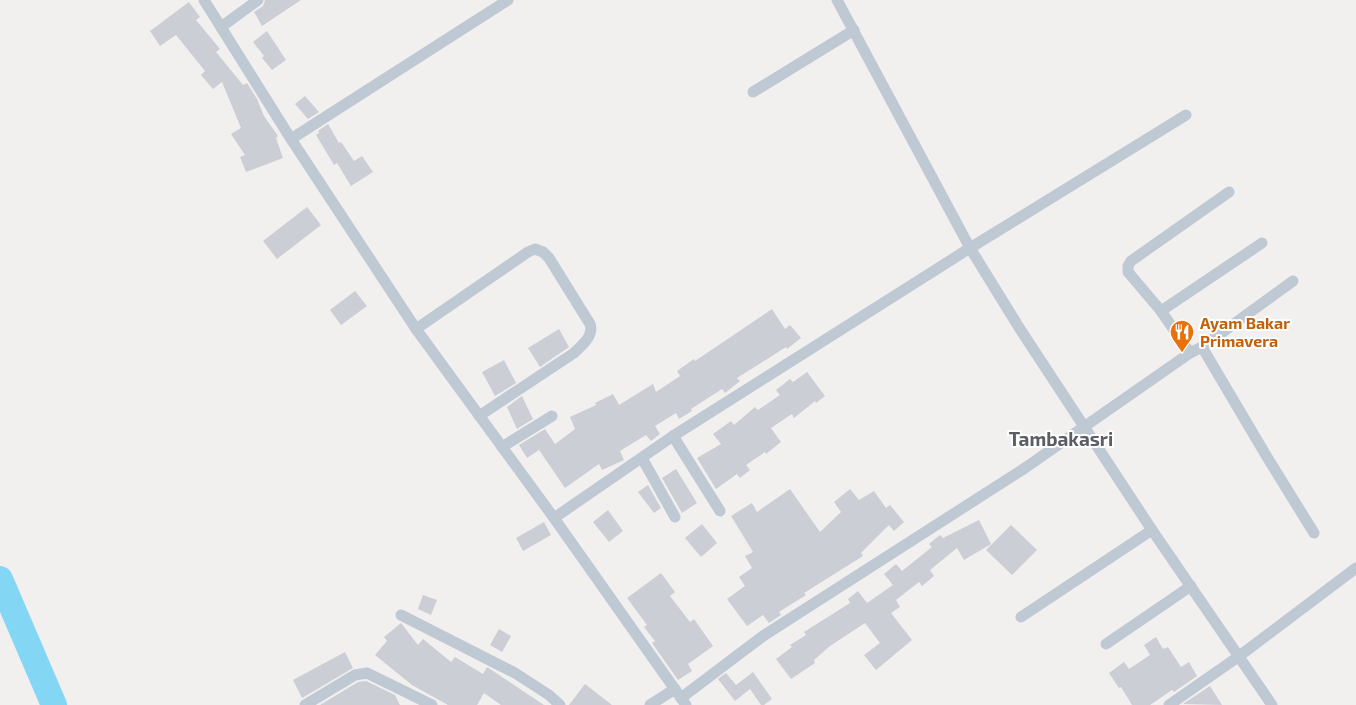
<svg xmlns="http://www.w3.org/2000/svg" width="1356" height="705" viewBox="0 0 1356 705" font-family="'Exo 2',sans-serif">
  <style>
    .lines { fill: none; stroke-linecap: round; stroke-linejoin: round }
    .river { stroke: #83d7f5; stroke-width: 26 }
    .building { fill: #cbced5 }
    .street { stroke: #bfc9d3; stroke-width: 11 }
    .labels { text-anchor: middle; stroke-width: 4; stroke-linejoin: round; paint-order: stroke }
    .food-label { font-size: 16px; font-weight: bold; fill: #c56008; stroke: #fff; text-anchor: start }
    .quarter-label { font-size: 19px; font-weight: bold; fill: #5b5f65; stroke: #fff }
  </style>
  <rect width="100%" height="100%" fill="#f2efef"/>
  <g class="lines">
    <!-- river -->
    <polyline class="river" points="0,579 54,705"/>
  </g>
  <!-- building -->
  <g class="building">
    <polygon points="265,0 301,0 262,26 254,12 263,6"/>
    <polygon points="189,2 200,17 196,20 220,49 216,52 243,85 247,83 257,99 264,116 278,136 276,138 283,158 246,172 240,157 245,155 231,134 241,128 222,82 213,89 201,75 205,71 176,35 160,46 150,31"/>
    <polygon points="267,31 286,60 272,70 262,58 264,56 253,42"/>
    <polygon points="305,96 319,112 308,119 295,104"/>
    <polygon points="328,124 339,143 341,142 354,161 362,156 373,172 351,186 337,163 334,165 316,135 319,133 318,131"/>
    <polygon points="307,207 321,225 277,259 263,241"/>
    <polygon points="355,291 367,306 341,325 330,310"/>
    <polygon points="772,309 785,329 790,325 801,338 787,349 786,347 737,378 740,381 725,393 722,389 691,409 692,411 679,419 676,413 655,426 660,434 651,441 646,435 620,451 624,460 602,470 599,464 565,488 539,450 527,458 519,445 545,429 555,444 575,429 570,417 596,405 595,403 613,394 619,405 653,384 656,392 680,376 677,371 694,359 695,361"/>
    <polygon points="559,329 569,347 540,367 528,348"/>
    <polygon points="504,360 516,383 495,396 482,372"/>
    <polygon points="807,372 825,396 816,403 815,401 794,418 792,414 771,428 781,442 766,454 765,452 746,465 750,470 740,478 737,474 716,489 697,458 721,444 713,434 731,421 734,425 755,407 758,410 780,395 776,390 790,379 793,382"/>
    <polygon points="522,396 533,419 517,429 507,407"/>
    <polygon points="676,469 697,503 682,513 662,478"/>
    <polygon points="648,485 661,508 654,513 638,492"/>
    <polygon points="790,489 820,532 841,512 834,502 850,489 859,500 874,491 886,508 890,505 904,522 894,531 889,525 861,553 863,556 804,593 806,595 779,612 781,615 769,623 763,615 747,626 727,599 745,586 739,577 752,568 745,556 753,552 731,516 752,503 757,512"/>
    <polygon points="608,510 623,531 609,542 593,522"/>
    <polygon points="979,520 991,544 964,560 957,548 930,570 934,576 922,586 919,582 896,600 900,607 891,613 912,640 876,670 864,655 880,643 865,623 830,646 814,660 815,663 791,679 776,659 792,647 790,645 806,635 804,632 850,603 848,599 858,591 867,603 893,585 884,574 896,564 902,571 932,547 929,544 940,535 943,538"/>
    <polygon points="544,522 551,535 523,551 516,538"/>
    <polygon points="702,524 717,543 701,557 685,538"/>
    <polygon points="1011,525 1037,550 1012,575 986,550"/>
    <polygon points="661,573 675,592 670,596 690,622 694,619 713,646 688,664 692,671 678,680 652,643 655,641 644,627 647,625 627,598"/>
    <polygon points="423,595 437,600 431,615 418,609"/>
    <polygon points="401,623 418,645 423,639 451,662 455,657 483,674 487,667 544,705 501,705 484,693 477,705 448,705 412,685 375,655 387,641 384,637"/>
    <polygon points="499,629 511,636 502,652 490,645"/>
    <polygon points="1156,637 1163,649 1168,647 1181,667 1189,662 1197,676 1174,692 1172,690 1150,705 1132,705 1121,687 1119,688 1109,673 1124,662 1129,669 1150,655 1144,645"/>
    <polygon points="345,652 353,668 302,698 293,680"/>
    <polygon points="753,672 772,699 764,705 761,705 750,689 735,701 718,679 726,673 736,685"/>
    <polygon points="366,681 395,695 400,705 320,705 358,682"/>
    <polygon points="585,684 612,705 569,705"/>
    <polygon points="1210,686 1222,705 1183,704"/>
  </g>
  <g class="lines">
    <!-- street -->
    <g class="street">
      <polyline points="204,0 291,139 416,329 554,518 686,705"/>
      <polyline points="837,0 970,248 1020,329 1152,530 1272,705"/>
      <polyline points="221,27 258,0"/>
      <polyline points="753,92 854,30"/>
      <polyline points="291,139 508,0"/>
      <polyline points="1161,311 1262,243"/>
      <path d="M 416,329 L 528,252 L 535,249 L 543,252 L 549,258 L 590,324 C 594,336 582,345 574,353 L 479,416"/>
      <polyline points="1202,347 1267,457 1314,533"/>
      <polyline points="1190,353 1161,311 1128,272 1128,266 1131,261 1229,192"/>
      <polyline points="673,436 720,511"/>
      <polyline points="502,447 552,416"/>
      <polyline points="642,458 675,517"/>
      <polyline points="554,518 673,436 970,248 1186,115"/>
      <polyline points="401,615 515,673 549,695 560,705"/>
      <polyline points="1021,617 1152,530"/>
      <polyline points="1106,644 1191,586"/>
      <polyline points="681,698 763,636 1025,468 1190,353 1202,347 1293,281"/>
      <polyline points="305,705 355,675 367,673 432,705"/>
      <polyline points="650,705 675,689"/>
      <polyline points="1169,705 1238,657 1356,568"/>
    </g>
  </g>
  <!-- icons -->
  <defs>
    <symbol id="restaurant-pin" viewBox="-11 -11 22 30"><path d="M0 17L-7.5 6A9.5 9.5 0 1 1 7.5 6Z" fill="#e8710a" stroke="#fff"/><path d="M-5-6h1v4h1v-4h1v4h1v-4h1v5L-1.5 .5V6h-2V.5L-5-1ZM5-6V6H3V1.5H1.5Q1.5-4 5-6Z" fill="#fff"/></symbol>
  </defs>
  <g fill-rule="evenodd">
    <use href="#restaurant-pin" x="1168" y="318" width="28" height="38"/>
  </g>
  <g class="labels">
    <!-- food labels -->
    <g class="food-label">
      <text x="1200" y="329">Ayam Bakar<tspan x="1200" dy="18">Primavera</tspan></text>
    </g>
    <!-- quarter labels -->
    <g class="quarter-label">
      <text x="1061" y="446">Tambakasri</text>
    </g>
  </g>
</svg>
